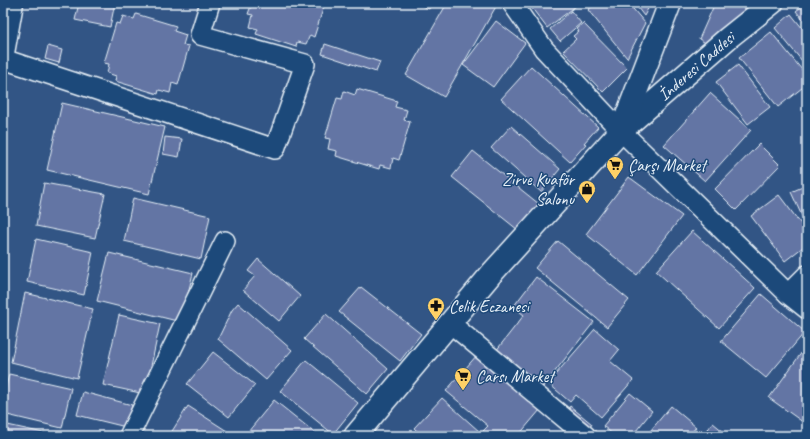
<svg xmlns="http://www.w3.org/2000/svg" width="810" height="439" viewBox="0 0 810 439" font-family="Caveat,sans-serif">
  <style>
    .building { fill: #6475a4; stroke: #e8f1f8 }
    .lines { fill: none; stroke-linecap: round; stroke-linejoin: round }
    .street-casing { stroke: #e8f1f8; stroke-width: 22 }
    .secondary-casing { stroke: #e8f1f8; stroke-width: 25 }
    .street { stroke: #1f4a7a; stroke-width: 19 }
    .secondary { stroke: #1f4a7a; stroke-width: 22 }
    .labels { text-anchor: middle; stroke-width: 3; stroke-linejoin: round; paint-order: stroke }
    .street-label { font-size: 17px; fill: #e8f1f8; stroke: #1f4a7a }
    .poi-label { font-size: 17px; fill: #e8f1f8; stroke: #1f4a7a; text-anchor: start }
  </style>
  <rect width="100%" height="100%" fill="#325585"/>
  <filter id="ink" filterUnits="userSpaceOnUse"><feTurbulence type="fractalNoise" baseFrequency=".025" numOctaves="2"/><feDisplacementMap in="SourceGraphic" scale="8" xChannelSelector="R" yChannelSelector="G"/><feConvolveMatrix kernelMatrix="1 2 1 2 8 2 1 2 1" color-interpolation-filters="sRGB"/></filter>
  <g filter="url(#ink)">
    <!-- building -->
    <g class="building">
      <polygon points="79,3 115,3 110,27 75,20"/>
      <polygon points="252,3 325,3 314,37 310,35 306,44 297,42 296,47 256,34 258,29 250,27 253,15 248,14"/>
      <polygon points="417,3 432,3 429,9"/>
      <polygon points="442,3 498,3 444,97 406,75 446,5"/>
      <polygon points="528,3 580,3 547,28"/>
      <polygon points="596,3 628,3 645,23 627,58 588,10"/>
      <polygon points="634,3 651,3 644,16"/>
      <polygon points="715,3 757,3 712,47 699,39"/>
      <polygon points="806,3 807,3 807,25 796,11"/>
      <polygon points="571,11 581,23 560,41 550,29"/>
      <polygon points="136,14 176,26 174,31 186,35 183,45 189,46 178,85 172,83 170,93 159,90 158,94 115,81 116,76 107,73 109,64 104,63 116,23 120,24 123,16 134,19"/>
      <polygon points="791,14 807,34 807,67 775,28"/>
      <polygon points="496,21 525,43 493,87 463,65"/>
      <polygon points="583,23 627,68 603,92 563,51 576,39 573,36 579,31 576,29"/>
      <polygon points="771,32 807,76 807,84 778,107 739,58"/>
      <polygon points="325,44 380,62 376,72 322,54"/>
      <polygon points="48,46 62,50 59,63 45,59"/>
      <polygon points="738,65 770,107 748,124 716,82"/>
      <polygon points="531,66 598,127 584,143 586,144 570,162 501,99"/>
      <polygon points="357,89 397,101 395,107 407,110 404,120 410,122 399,160 393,158 391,168 380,165 379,169 336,156 337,151 328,149 330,139 325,138 337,98 342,99 344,91 355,95"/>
      <polygon points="710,93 751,130 705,181 664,145"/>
      <polygon points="62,103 165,127 149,194 47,170"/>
      <polygon points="511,126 560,169 541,192 491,148"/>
      <polygon points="165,137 182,139 179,157 163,154"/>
      <polygon points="759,144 780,165 736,210 715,189"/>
      <polygon points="473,151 539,204 518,230 452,177"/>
      <polygon points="629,177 682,216 637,275 586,234"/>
      <polygon points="44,183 105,194 95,238 36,226"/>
      <polygon points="807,185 807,227 791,192"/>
      <polygon points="779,195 807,232 807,244 785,261 751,216"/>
      <polygon points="133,198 210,216 201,259 124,241"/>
      <polygon points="692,231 755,288 719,328 656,271"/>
      <polygon points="36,239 93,252 84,295 27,282"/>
      <polygon points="558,241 629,300 607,327 535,268"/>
      <polygon points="109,253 193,273 181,322 97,301"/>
      <polygon points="258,259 300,296 279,321 243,290 255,276 248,271"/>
      <polygon points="536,277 594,322 538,393 492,356 524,315 513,307"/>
      <polygon points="361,287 421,334 400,361 339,312"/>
      <polygon points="25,293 93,309 77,378 11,362"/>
      <polygon points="761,294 805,332 766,378 721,341"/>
      <polygon points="238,303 292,350 266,380 218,339 232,310"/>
      <polygon points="326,314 388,369 367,394 304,339"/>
      <polygon points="119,315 160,324 145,394 103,385"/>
      <polygon points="595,329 619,350 610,361 633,380 601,417 576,395 570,402 548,383"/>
      <polygon points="807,345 807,425 769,398"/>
      <polygon points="213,352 255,385 229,417 187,384"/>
      <polygon points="477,355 540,410 518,436 489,436 483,431 488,426 446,391"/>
      <polygon points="306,360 358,403 333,434 280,391"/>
      <polygon points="9,374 71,388 62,428 3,414 3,400"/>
      <polygon points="83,392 132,405 126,427 77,415"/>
      <polygon points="630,393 652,411 632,436 615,436 603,426"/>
      <polygon points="442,398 480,432 476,436 422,436 414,428"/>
      <polygon points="274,400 319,436 253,436 248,432"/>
      <polygon points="188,406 227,431 224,436 169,436"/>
      <polygon points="570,406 592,424 589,429 567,411"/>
      <polygon points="671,406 696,427 689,436 646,436"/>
      <polygon points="713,423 729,436 706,436 704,434"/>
      <polygon points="3,424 57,436 3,436"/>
      <polygon points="73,432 94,436 72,436"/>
    </g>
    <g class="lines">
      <defs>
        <g id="street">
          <polyline points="512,3 544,49 621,131 788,294 807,275"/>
          <polyline points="3,59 275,149 305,64 200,35 210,3"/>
          <polyline points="788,294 807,309"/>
          <polyline points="450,323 586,436"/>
          <polyline points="129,436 225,241"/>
        </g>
        <g id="secondary">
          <polyline points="3,53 12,3"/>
          <polyline points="623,129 728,38 772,3"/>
          <polyline points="355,436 492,273 621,131 670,3"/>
        </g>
      </defs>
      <!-- street casing -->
      <use href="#street" class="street-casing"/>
      <!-- secondary casing -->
      <use href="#secondary" class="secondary-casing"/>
      <!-- street -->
      <use href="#street" class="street"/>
      <!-- secondary -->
      <use href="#secondary" class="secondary"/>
    </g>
  </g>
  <!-- icons -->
  <defs>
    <symbol id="supermarket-pin" viewBox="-11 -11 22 30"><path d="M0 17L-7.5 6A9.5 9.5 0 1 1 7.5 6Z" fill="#ffd166" stroke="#1f4a7a"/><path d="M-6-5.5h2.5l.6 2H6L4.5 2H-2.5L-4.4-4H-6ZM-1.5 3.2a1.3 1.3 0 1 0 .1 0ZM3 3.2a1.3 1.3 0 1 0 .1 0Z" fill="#111"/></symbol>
    <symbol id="shop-pin" viewBox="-11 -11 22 30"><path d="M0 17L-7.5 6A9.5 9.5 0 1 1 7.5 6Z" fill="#ffd166" stroke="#1f4a7a"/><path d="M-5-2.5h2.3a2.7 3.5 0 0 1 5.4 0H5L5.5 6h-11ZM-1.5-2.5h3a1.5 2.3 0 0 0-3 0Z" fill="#111"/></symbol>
    <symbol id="pharmacy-pin" viewBox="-11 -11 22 30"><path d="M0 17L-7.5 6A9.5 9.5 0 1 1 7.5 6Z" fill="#ffd166" stroke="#1f4a7a"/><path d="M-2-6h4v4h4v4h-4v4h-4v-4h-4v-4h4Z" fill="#111"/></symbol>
  </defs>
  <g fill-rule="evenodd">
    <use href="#supermarket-pin" x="605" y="155" width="20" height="27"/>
    <use href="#shop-pin" x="577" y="179" width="20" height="27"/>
    <use href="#pharmacy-pin" x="426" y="296" width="20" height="27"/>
    <use href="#supermarket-pin" x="453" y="366" width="20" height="27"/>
  </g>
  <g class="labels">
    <!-- street labels -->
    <g class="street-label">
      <text transform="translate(696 66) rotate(-41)" y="6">İnderesi Caddesi</text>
    </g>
    <!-- poi labels -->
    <g class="poi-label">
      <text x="628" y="171">Çarşı Market</text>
      <text x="574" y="185" text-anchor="end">Zirve Kuaför<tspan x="574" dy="20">Salonu</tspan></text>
      <text x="449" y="312">Celik Eczanesi</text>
      <text x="476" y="382">Carsı Market</text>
    </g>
  </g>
  <!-- margin -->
  <rect width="810" height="439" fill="none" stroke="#1f4a7a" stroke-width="16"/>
  <rect x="8" y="8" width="794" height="423" fill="none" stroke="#e8f1f8" stroke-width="1.5" filter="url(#ink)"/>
</svg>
